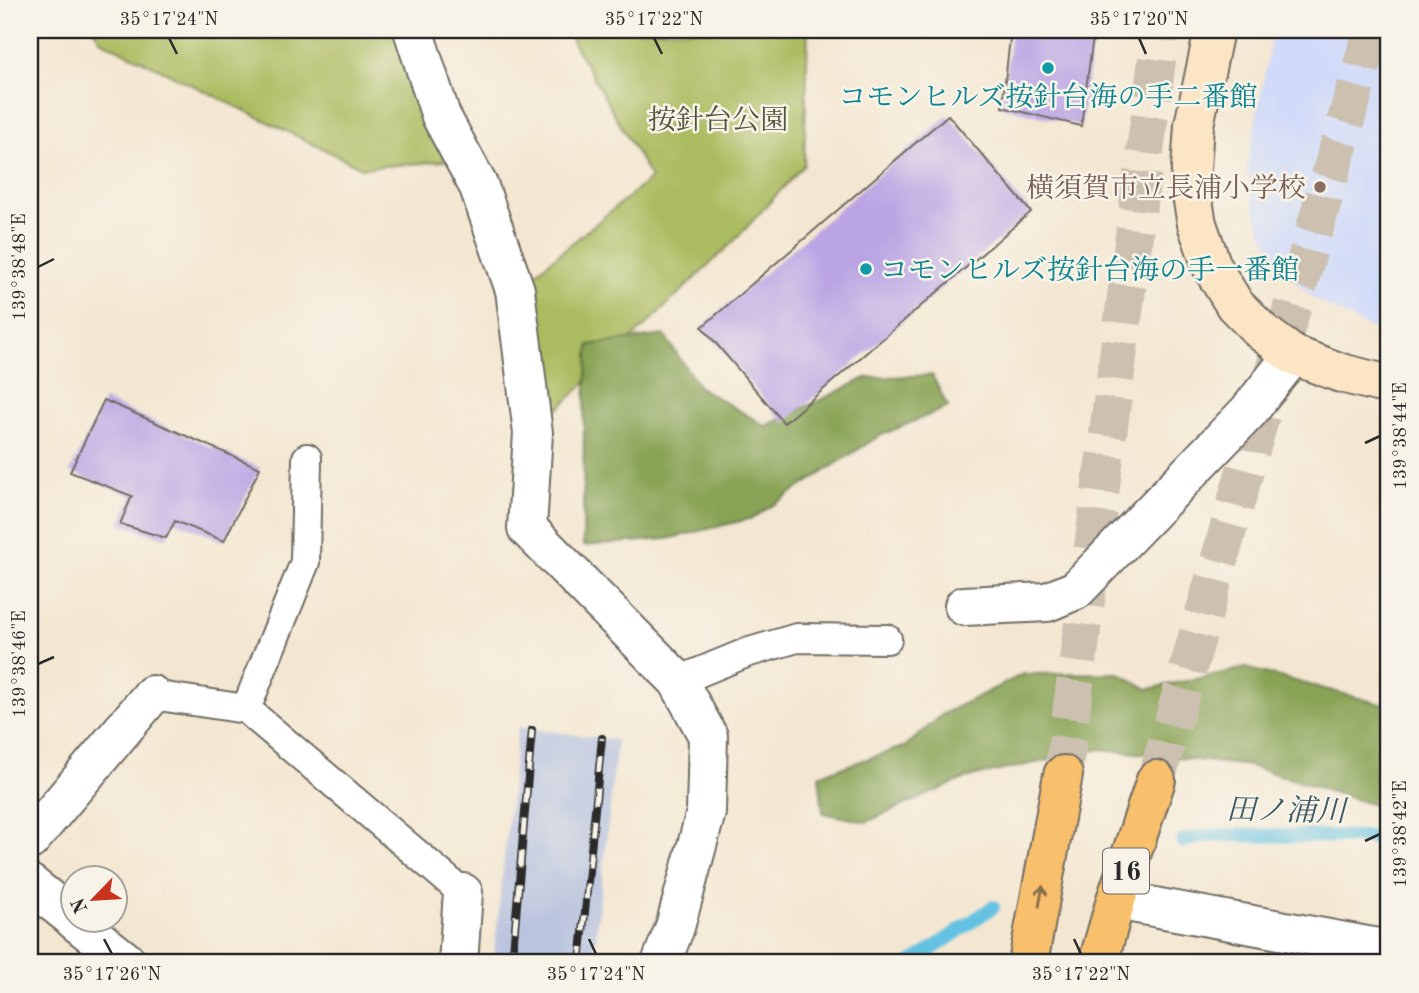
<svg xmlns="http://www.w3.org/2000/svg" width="1419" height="993" viewBox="0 0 1419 993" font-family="'Old Standard TT','Noto Serif JP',serif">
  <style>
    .built { fill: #d0daf9 }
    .industrial { fill: #bac4de }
    .green { fill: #abbb5e; stroke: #6b7344; stroke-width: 2 }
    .forest { fill: #88a355; stroke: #5a6740; stroke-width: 2 }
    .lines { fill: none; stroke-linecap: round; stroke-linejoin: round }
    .stream { stroke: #64c2e2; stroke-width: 14 }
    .building { fill: #baa4e4 }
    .highway-tunnel { stroke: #ccc1b0; stroke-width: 38; stroke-dasharray: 38 19; stroke-linecap: butt }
    .lane-casing { stroke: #716d65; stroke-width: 32 }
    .street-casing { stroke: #716d65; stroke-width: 42 }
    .secondary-casing { stroke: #716d65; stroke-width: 42 }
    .highway-casing { stroke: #716d65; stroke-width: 42 }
    .lane { stroke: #fff; stroke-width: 28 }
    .street { stroke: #fff; stroke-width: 38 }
    .secondary { stroke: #fce5c4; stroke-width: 38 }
    .highway { stroke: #f8bf6c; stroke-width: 38 }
    .rail-casing { stroke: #2b2b2b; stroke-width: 8 }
    .rail { stroke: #f7f3e8; stroke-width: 5; stroke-dasharray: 16; stroke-linecap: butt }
    .oneway { stroke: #876e48 }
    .ticks { fill: none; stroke: #2b2b2b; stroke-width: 2.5 }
    .culture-dot { fill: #0f9aa8; stroke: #f7f3e8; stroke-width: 2.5 }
    .education-dot { fill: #8d6e63; stroke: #f7f3e8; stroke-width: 2.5 }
    .labels { text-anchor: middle; stroke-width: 5; stroke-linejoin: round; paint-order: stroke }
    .shield { fill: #f7f3e8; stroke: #686764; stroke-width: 2 }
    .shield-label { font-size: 26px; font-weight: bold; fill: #2b2b2b }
    .culture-label { font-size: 28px; fill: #0d838f; stroke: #f7f3e8 }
    .park-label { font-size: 28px; fill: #51563a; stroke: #f7f3e8 }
    .education-label { font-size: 28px; fill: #785e54; stroke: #f7f3e8; text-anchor: end }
    .water-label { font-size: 30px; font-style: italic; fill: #3c5862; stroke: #f7f3e8 }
    .neatline { fill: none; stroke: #2b2b2b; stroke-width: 2.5 }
    .ticks-label { font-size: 18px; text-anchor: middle; fill: #2b2b2b }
  </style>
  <rect width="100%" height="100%" fill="#f7f3e8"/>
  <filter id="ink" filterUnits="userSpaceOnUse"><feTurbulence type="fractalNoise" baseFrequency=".0143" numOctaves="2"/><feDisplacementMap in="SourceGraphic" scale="14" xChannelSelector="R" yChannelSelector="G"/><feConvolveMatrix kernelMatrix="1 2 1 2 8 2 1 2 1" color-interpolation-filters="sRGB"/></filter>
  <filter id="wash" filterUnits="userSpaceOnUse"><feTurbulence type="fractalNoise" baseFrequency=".00686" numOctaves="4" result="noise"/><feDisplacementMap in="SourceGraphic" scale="28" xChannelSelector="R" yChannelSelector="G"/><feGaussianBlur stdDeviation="1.57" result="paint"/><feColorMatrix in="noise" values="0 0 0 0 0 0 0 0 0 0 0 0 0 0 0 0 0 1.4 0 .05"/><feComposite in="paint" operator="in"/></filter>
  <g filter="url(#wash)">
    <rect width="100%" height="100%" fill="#f4e7d1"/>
    <!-- built -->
    <polygon class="built" points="1273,30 1389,30 1389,331 1367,327 1314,299 1284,271 1264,237 1253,206 1247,168"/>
    <!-- industrial -->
    <polygon class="industrial" points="518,727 617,740 593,963 493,963"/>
    <!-- green -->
    <g class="green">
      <polygon points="94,30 413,30 445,161 362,168 100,40"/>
      <polygon points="566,30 808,30 804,165 736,239 533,433 515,290 651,178"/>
    </g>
    <!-- forest -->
    <g class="forest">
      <polygon points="664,335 699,387 766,426 866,378 932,375 948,407 879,436 753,518 667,539 583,546 584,414 589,345"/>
      <polygon points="1246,668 1389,706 1389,810 1250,766 1101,749 966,778 866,822 823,813 819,775 906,746 943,714 1023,674 1119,673 1148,689"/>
    </g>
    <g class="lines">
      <!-- stream -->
      <g class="stream">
        <polyline points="1183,841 1211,835 1369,837 1389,841"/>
        <polyline points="912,963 993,907"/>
      </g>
    </g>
    <g id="blocks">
      <!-- building -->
      <g class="building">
        <polygon points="1011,30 1094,30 1081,126 1002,107"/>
        <polygon points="948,115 1031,212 784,423 702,327"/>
        <polygon points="104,400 260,468 224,541 175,521 166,538 120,524 132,496 70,472"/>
      </g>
    </g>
  </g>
  <g filter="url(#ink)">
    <use href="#blocks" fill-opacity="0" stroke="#716d65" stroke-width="2"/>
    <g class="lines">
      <!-- highway-tunnel -->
      <g class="highway-tunnel">
        <polyline points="1063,775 1161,30"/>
        <polyline points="1156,780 1372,30"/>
      </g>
      <defs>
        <g id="lane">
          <polyline points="678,681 746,653 797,638 887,639"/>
          <polyline points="152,695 246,709 463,893"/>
          <polyline points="246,709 305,562 307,458"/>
        </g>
        <g id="street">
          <polyline points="413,30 441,116 479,187 515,290 533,433 527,528 678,681 708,736 706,812 675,927 661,963"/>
          <polyline points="964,606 1047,602 1076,590 1249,411 1293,355"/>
          <polyline points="30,840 152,695"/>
          <polyline points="30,884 74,919"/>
          <polyline points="1116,900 1389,950"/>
          <polyline points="74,920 128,963"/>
          <polyline points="458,963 463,893"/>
        </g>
        <polyline id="secondary" points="1214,30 1194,125 1190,184 1197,224 1213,269 1235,305 1262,332 1293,355 1341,373 1389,385"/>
        <g id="highway">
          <polyline points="1028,963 1063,775"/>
          <polyline points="1098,963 1116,900 1156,780"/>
        </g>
      </defs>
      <!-- lane casing -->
      <use href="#lane" class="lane-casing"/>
      <!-- street casing -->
      <use href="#street" class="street-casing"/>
      <!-- secondary casing -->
      <use href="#secondary" class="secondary-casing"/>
      <!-- highway casing -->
      <use href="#highway" class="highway-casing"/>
      <!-- lane -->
      <use href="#lane" class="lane"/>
      <!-- street -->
      <use href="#street" class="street"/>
      <!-- secondary -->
      <use href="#secondary" class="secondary"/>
      <!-- highway -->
      <use href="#highway" class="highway"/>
      <defs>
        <g id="rail">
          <polyline points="512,963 532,730"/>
          <polyline points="580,963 602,738"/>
        </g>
      </defs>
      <!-- rail casing -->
      <use href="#rail" class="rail-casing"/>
      <!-- rail -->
      <use href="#rail" class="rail"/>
    </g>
    <!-- one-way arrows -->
    <defs><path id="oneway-shaft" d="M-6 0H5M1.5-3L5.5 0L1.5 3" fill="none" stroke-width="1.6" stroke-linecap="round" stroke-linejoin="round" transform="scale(1.75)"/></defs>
    <use class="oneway" href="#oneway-shaft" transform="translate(1041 896) rotate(-80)"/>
  </g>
  <!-- ticks -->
  <path class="ticks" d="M 169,38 L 177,54M 654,38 L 662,54M 1139,38 L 1146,54M 38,267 L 54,259M 1365,443 L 1380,436M 38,664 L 54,657M 1365,841 L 1380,834M 104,939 L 112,954M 589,939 L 596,954M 1074,939 L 1081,954"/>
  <!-- markers -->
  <g class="culture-dot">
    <circle cx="1048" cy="68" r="7"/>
    <circle cx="866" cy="269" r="7"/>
  </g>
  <circle class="education-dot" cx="1320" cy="187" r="7"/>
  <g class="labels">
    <!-- shield labels -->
    <rect class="shield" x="1103" y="848.5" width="46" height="45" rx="5"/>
    <g class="shield-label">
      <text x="1126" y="880">16</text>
    </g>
    <!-- culture labels -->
    <g class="culture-label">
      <text x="1048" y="106">コモンヒルズ按針台海の手二番館</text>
      <text x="880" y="279" text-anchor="start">コモンヒルズ按針台海の手一番館</text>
    </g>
    <!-- park labels -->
    <g class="park-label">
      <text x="718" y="129">按針台公園</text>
    </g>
    <!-- education labels -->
    <g class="education-label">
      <text x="1306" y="197">横須賀市立長浦小学校</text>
    </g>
    <!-- water labels -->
    <g class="water-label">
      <text transform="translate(1286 810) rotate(1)" y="10">田ノ浦川</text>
    </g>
  </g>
  <!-- margin -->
  <rect width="1419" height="993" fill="none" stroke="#f7f3e8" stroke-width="77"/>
  <!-- north arrow -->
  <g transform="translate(94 899) rotate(245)"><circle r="33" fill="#f7f3e8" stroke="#a5a39c" stroke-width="2"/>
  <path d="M0-5L12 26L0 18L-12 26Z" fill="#c8321e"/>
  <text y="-10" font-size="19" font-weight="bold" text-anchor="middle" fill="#2b2b2b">N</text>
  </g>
  <rect x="38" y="38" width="1342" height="916" class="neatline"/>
  <g class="ticks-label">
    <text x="169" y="25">35°17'24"N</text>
    <text x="654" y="25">35°17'22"N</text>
    <text x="1139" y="25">35°17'20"N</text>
    <text transform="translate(19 267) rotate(-90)" y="6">139°38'48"E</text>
    <text transform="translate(1400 436) rotate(-90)" y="6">139°38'44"E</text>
    <text transform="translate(19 664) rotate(-90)" y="6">139°38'46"E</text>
    <text transform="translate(1400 834) rotate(-90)" y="6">139°38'42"E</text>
    <text x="112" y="980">35°17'26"N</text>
    <text x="596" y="980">35°17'24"N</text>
    <text x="1081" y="980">35°17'22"N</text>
  </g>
</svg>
